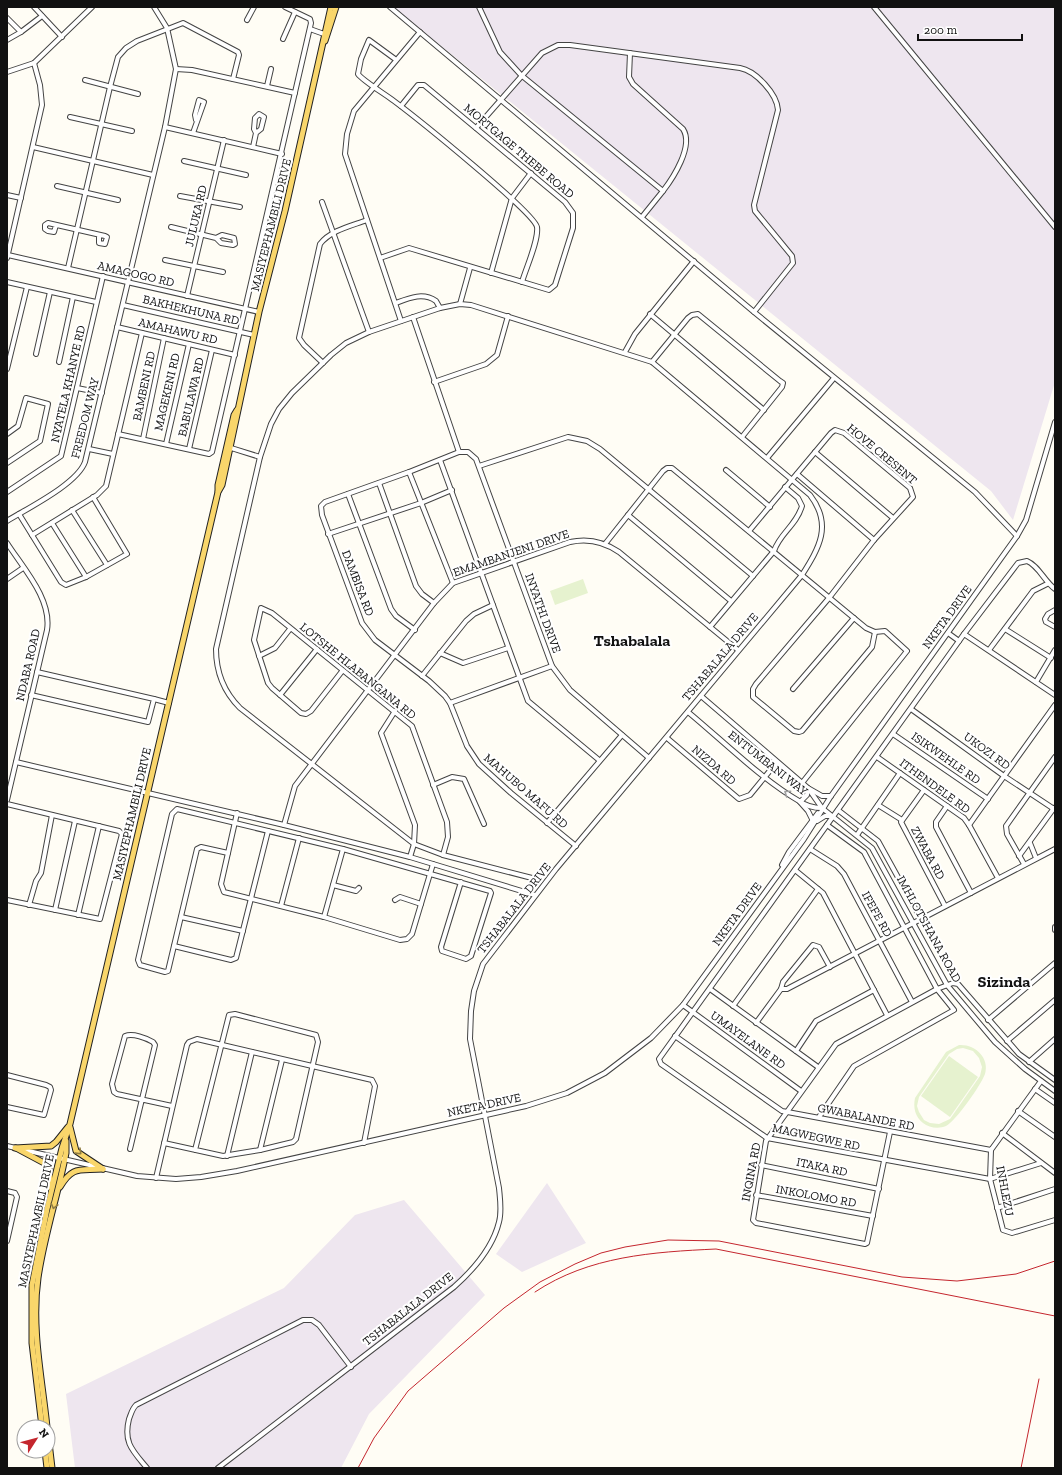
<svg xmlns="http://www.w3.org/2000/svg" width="1062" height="1475" viewBox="0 0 1062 1475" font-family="'Zilla Slab',serif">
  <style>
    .industrial { fill: #eee6ef }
    .pitch { fill: #e6f2cf; fill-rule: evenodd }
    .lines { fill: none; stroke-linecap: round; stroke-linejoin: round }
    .minor-casing { stroke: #444; stroke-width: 6 }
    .major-casing { stroke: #222; stroke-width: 7 }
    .minor { stroke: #fff; stroke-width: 4 }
    .major { stroke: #f9d66b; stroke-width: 5 }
    .rail { stroke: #c4262e; stroke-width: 1 }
    .oneway { stroke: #a0a0a0 }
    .oneway2 { stroke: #917d42 }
    .labels { text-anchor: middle; stroke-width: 4; stroke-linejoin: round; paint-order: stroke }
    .street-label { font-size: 12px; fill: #111; stroke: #fff }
    .district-label { font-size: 16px; font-weight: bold; fill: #111; stroke: #fff }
  </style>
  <rect width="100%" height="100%" fill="#fffdf5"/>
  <!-- industrial -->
  <g class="industrial">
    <polygon points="393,7 1055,7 1055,382 1013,520 991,491"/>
    <polygon points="547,1183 586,1243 522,1272 496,1254"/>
    <polygon points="404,1200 485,1295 369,1414 341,1468 75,1468 66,1394 284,1288 355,1215"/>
  </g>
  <!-- pitch -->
  <g class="pitch">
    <polygon points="583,579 588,593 555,605 550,591"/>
    <path d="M 959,1045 C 975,1044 990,1058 985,1074 C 981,1085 956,1121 946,1126 C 939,1129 929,1128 923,1123 C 915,1117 913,1107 915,1098 L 946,1052 ZM 963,1048 L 973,1051 L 979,1058 L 982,1067 L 980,1076 L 950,1119 L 939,1124 L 930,1123 L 924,1120 L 919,1112 L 917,1106 L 919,1097 L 949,1054 L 957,1049 Z"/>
    <polygon points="949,1056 978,1077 950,1117 921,1096"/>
  </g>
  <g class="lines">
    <defs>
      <g id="minor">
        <polyline points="34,7 62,37"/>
        <polyline points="390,7 754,312 975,492 1017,536"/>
        <polyline points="479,7 500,52 521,75 663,191 642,217"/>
        <polyline points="874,7 1055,227"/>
        <polyline points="7,18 21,32"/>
        <polyline points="247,20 254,7"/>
        <polyline points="310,29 324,34"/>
        <polyline points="283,39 295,12"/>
        <polyline points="7,40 21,32 42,16"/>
        <path d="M 630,53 L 629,77 L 633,84 L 683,129 C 694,146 673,178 663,191"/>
        <path d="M 395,59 L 369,40 L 361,59 L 358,74 C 363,81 385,94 394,101 C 414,116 534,212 537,227 C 539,240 526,268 522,282"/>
        <polyline points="176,69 192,70 295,93"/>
        <polyline points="7,72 34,63 92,7"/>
        <polyline points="85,80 138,94"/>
        <polyline points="267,86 271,69"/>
        <polyline points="70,117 132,131"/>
        <polyline points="165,127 282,154"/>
        <path d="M 476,128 L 542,53 L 558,45 L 570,45 L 740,68 C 756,71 777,94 778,110 L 754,205 L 755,211 L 792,256 L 793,263 L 754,312"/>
        <polyline points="193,133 204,102 199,100 195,115 196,120"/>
        <polyline points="33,147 153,175"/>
        <polyline points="253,147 256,133 261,129 264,117 259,114 255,118 254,129 256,133"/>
        <polyline points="184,161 246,175"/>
        <polyline points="57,186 118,200"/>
        <polyline points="7,195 21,198"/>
        <polyline points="180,196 240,207"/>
        <polyline points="322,202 369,332"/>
        <polyline points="56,225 54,232 48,231 45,229 45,225 48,223 105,236 107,237 105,244 99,243 99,235"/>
        <polyline points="171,227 216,238 221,243 233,245 235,244 234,238 222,235 216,238"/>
        <polyline points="8,255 259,312"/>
        <polyline points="7,258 42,105 40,85 34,63"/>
        <polyline points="380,258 409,248 549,290 555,285 573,228 573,213 565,202 424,85 418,85 401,106"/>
        <polyline points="165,260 223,272"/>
        <polyline points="68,268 110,87 118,57 126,48 137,41 183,23 238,52 239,55 233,79"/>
        <polyline points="491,273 512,198 531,173"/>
        <polyline points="7,282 96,302"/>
        <polyline points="187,296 224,140"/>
        <path d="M 396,303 C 409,298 423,292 436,301 L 440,308"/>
        <polyline points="460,304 470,268"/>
        <polyline points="123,305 254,335"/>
        <polyline points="650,314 764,410"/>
        <polyline points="413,317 459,452 468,452 476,459 552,666 570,690 649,758"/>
        <polyline points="401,321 345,154 347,134 354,111 420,32"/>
        <polyline points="117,327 235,355"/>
        <polyline points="625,352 635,334 694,261"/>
        <polyline points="36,354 50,292"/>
        <polyline points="59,362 73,297"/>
        <polyline points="652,362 688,318 692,315 698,314 780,381 783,383 782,387 742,437"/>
        <path d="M 323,363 L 304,345 L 299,338 L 320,244 C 331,230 351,226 367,220"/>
        <polyline points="7,369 27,287"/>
        <polyline points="434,382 486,364 497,355 508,316"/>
        <polyline points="77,388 102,393"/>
        <polyline points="7,434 18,426 26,398 48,404 40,441 7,463"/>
        <polyline points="118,434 209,454 212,452 311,23 310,19 285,7"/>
        <polyline points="143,439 164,338"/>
        <polyline points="166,444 189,344"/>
        <polyline points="228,447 260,457"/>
        <polyline points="89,449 113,454"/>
        <polyline points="189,449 212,350"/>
        <polyline points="459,452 409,472 325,502 321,506 322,515 362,623 375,640 429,681 445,696 450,703 467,746 479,764 511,793 576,846"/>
        <polyline points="815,452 893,518"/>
        <polyline points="767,458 834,378"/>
        <polyline points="440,460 528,701 599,760"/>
        <polyline points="479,466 568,437 587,441 600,449 753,576"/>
        <polyline points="726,470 770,507"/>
        <polyline points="409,472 453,583"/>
        <polyline points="797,474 874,540"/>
        <polyline points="379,483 416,586 422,594 434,603"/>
        <polyline points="7,492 61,456 103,276"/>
        <polyline points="348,494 391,609 396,616 415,630"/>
        <polyline points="72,510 107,565"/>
        <polyline points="19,514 61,582 66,585 86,577 127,554 93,497"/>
        <polyline points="628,515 731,601"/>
        <path d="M 7,521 C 28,508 77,484 85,462 L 165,127 L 176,69 L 167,28 L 154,7"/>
        <polyline points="52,523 86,577"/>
        <polyline points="749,531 831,433 835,430 844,433 910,488 913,497 874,540 829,598 756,684 753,689 753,697 794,731 799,732 802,731 872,647 875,632"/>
        <polyline points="328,534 421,503 452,490"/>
        <polyline points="32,535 97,495 106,486 142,333"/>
        <path d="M 7,543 C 23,568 52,599 47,630 L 7,800"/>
        <polyline points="605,544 663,471 667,468 672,468 866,628 875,632 885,631 907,651 802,783"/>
        <polyline points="7,579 23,568"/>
        <polyline points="1055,610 1048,614 1045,619 1046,622 1055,627"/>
        <path d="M 710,627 L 774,551 C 780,533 796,526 802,506 L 798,498 L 785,487"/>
        <polyline points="1005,629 1051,658"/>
        <polyline points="948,633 959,641 964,634 1055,695"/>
        <path d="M 964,634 L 1018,563 L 1027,561 C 1039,566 1044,581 1055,589"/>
        <polyline points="959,641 659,1059 661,1064 767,1138 990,1179 1041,1163"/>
        <polyline points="989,650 1033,591 1047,584"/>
        <polyline points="440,653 463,663 508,648"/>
        <polyline points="259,656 275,648 290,629"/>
        <polyline points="343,670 311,711 306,714 301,713 272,688 268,683 254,640 261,608 272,613 412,726 447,822 448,837 443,855"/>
        <polyline points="422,676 466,621 474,614 493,605"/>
        <polyline points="1036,682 1055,650"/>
        <polyline points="793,689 854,618"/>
        <polyline points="31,695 148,722 154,699 37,672"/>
        <polyline points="280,695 317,649"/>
        <polyline points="701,696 808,788 822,808 872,848 947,985 995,1042 1025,1069 1055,1091"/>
        <polyline points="154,699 169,703"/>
        <polyline points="450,703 552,666"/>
        <polyline points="911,709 1004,776 1054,809"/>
        <polyline points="395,711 381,733 415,825 414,844 410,857"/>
        <path d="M 688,712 C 723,741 760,778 799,801 C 806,806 815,808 822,808"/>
        <polyline points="893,734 988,799"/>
        <polyline points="667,738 739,799 750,795 777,762"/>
        <polyline points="877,757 964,818 969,825 998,878"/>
        <polyline points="16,762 284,825 410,857 535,895"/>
        <polyline points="433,785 452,777 464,779 484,824"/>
        <polyline points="924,790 901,822 945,906"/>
        <polyline points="7,804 119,831 122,834 100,919 7,900"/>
        <polyline points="878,805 902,820"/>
        <polyline points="947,806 936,822 936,827 971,893"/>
        <polyline points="838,810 878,841 921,919"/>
        <polyline points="237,813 221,884 224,892 324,917 400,940 407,939 412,934 433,864"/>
        <polyline points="812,819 808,811 800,802 807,795 808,788 822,796 831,796"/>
        <polyline points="817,821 825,816 833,816"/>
        <polyline points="547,823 622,735"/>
        <path d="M 284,825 L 295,786 L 434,603 L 453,583 L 570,542 C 588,538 603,541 619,552 L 738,650"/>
        <polyline points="969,825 1055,705"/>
        <polyline points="857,835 900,773"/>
        <polyline points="1030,843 1036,858"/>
        <polyline points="810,849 837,866 844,874 912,1002"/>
        <polyline points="228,853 201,847 197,849 168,971 165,972 140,965 138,960 172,814 177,809 343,849 490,891 491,893 471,956 466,959 442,951 441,947 461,882"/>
        <polyline points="1019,856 1054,808"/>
        <polyline points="1024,864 1007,834 1006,826 1055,757"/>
        <polyline points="782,865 789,852 818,813"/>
        <polyline points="795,870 823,893 887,1015"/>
        <polyline points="333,885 356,891 359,888"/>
        <polyline points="395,900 400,897 421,904"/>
        <polyline points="29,905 36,881 41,873 52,815"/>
        <polyline points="281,906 299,838"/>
        <polyline points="55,910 75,821"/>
        <polyline points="78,915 99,826"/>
        <polyline points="181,917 243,931"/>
        <polyline points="324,917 343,849"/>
        <polyline points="1055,927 1055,930"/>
        <polyline points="174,946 231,960 236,958 268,831"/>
        <polyline points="710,989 818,1067"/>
        <polyline points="781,989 783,982 813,945 819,947 830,967"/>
        <polyline points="683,1005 801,1091"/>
        <polyline points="733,1006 818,889"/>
        <polyline points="988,1020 1055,963"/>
        <polyline points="756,1023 781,989 787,989 1055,849"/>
        <polyline points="675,1036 782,1111 991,1150 1041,1081"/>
        <polyline points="1007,1041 1055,1000"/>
        <polyline points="796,1051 816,1021 874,990"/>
        <polyline points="1029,1062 1055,1039"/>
        <polyline points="7,1075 46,1085 50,1087 51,1090 44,1115 7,1107"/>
        <polyline points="1035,1089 1055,1103"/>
        <polyline points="1018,1111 1055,1137"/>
        <polyline points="819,1117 854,1066 954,1010 937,989 864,852 827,825"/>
        <polyline points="890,1132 867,1243 865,1244 756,1223 753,1220 766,1141 836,1044 937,989 953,983 958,984 1019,1054 1055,1080"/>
        <polyline points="1002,1133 1055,1173"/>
        <polyline points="164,1143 223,1156 260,1150 293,1142 296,1139 318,1042 316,1035 235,1014 229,1015 195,1150"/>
        <polyline points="7,1146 137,1176 176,1179 201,1177 237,1171 526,1106 567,1093 605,1073 651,1038 683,1005 804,839 831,796 1017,536 1026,520 1055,422"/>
        <path d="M 130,1149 L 155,1045 L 153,1042 C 146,1038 133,1033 125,1036 L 112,1084 L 114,1092 L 117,1094 L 172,1106"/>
        <polyline points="260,1150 282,1060"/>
        <polyline points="991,1150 990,1179 1003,1230 1012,1233 1055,1220"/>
        <polyline points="227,1156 252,1052"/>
        <polyline points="761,1165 879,1189"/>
        <polyline points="156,1178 187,1045 189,1042 197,1039 372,1080 375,1086 364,1143"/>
        <polyline points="7,1191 15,1193 17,1197 7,1241"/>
        <polyline points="756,1195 873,1216"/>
        <polyline points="997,1208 1055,1189"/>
        <path d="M 147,1468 C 133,1451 123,1443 129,1419 C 131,1414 132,1409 136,1405 L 303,1320 L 312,1320 L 319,1325 L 351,1367"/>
        <path d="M 218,1468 L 454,1287 C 472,1271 493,1247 499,1222 C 502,1211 500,1199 499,1188 L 470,1039 L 471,1011 L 474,991 L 483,964 L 556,869 L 802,575 C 819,548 833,525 810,495 L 652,362 L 471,305 L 460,304 L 440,308 L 369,332 L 346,343 L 331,355 L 292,393 L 279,409 L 271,424 L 260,457 L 216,649 C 216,671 224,692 240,708 L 414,844 L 443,855 L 532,878"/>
      </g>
      <g id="major">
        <polyline points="325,41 336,7"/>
        <polyline points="218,491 218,485 234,415 237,410"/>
        <polyline points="70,1127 76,1151 103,1169"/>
        <polyline points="15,1148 51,1146 56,1142 68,1127"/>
        <polyline points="16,1148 46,1164 49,1169 51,1187"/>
        <path d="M 60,1187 C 73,1165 80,1171 103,1169"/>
        <polyline points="42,1427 32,1343 32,1285 47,1209 62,1148 70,1124 218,492 222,485 259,312 285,211 331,7"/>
        <path d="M 47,1427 C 42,1378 31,1328 38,1278 C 44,1236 58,1195 66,1153 L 66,1141"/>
        <polyline points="48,1434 52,1468"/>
        <polyline points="45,1451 47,1468"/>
      </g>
    </defs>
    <!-- minor casing -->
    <use href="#minor" class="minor-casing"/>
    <!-- major casing -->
    <use href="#major" class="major-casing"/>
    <!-- minor -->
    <use href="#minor" class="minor"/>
    <!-- major -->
    <use href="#major" class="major"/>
    <!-- rail -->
    <g class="rail">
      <path d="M 535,1292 C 589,1256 653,1252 716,1249 L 1055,1316"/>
      <polyline points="358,1468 374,1438 408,1391 504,1308 540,1282 575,1264 601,1253 625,1247 668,1240 719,1241 902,1277 957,1281 1016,1274 1055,1261"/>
      <polyline points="1021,1468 1039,1379"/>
    </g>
  </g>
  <!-- one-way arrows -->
  <defs><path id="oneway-chevron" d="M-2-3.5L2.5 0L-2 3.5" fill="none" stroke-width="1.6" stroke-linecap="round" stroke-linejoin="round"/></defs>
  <use class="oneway" href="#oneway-chevron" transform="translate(787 793) rotate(-145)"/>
  <g class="oneway2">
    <use href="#oneway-chevron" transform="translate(79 1152) rotate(44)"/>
    <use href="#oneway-chevron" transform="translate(54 1206) rotate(104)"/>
  </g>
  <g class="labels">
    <!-- street labels -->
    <g class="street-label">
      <text transform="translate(519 151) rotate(40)" y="4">MORTGAGE THEBE ROAD</text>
      <text transform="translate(196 216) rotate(-77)" y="4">JULUKA RD</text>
      <text transform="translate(271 225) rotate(-76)" y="4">MASIYEPHAMBILI DRIVE</text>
      <text transform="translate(136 274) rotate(13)" y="4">AMAGOGO RD</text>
      <text transform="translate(191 310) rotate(13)" y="4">BAKHEKHUNA RD</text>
      <text transform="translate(178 331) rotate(13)" y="4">AMAHAWU RD</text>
      <text transform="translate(68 384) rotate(-77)" y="4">NYATELA KHANYE RD</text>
      <text transform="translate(144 386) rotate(-78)" y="4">BAMBENI RD</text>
      <text transform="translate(167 392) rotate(-77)" y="4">MAGEKENI RD</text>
      <text transform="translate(191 397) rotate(-77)" y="4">BABULAWA RD</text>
      <text transform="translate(85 418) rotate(-76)" y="4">FREEDOM WAY</text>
      <text transform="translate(882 454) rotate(40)" y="4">HOVE CRESENT</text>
      <text transform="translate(511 553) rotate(-19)" y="4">EMAMBANJENI DRIVE</text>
      <text transform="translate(358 583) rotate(69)" y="4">DAMBISA RD</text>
      <text transform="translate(543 613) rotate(70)" y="4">INYATHI DRIVE</text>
      <text transform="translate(947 617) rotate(-54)" y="4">NKETA DRIVE</text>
      <text transform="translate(720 657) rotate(-50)" y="4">TSHABALALA DRIVE</text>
      <text transform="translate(28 665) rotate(-77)" y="4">NDABA ROAD</text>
      <text transform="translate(358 671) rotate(39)" y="4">LOTSHE HLABANGANA RD</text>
      <text transform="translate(987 751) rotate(36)" y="4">UKOZI RD</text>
      <text transform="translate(946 758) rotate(35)" y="4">ISIKWEHLE RD</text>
      <text transform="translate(768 763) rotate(38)" y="4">ENTUMBANI WAY</text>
      <text transform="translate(714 765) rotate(41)" y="4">NIZDA RD</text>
      <text transform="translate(935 786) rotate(36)" y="4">ITHENDELE RD</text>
      <text transform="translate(526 791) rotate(41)" y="4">MAHUBO MAFU RD</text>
      <text transform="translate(132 814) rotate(-77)" y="4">MASIYEPHAMBILI DRIVE</text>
      <text transform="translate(928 853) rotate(62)" y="4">ZWABA RD</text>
      <text transform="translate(514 908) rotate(-52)" y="4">TSHABALALA DRIVE</text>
      <text transform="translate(737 914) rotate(-54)" y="4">NKETA DRIVE</text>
      <text transform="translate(877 914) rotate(61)" y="4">IFEFE RD</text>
      <text transform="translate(929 929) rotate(61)" y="4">IMHLOTSHANA ROAD</text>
      <text transform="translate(748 1040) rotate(36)" y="4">UMAYELANE RD</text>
      <text transform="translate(484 1105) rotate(-12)" y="4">NKETA DRIVE</text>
      <text transform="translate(866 1117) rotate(11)" y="4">GWABALANDE RD</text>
      <text transform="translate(816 1137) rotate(12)" y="4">MAGWEGWE RD</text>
      <text transform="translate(822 1167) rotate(12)" y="4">ITAKA RD</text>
      <text transform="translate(751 1172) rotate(-79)" y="4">INQINA RD</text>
      <text transform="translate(1005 1191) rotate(79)" y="4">INHLEZU</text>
      <text transform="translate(816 1196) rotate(10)" y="4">INKOLOMO RD</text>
      <text transform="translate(36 1221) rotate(-78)" y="4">MASIYEPHAMBILI DRIVE</text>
      <text transform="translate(408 1309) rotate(-38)" y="4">TSHABALALA DRIVE</text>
    </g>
    <!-- district labels -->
    <g class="district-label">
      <text x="632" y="646">Tshabalala</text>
      <text x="1004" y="987">Sizinda</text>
    </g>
  </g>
  <!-- border -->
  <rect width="1062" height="1475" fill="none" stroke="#111111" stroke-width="16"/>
  <!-- north arrow -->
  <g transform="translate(36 1439) rotate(54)"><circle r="19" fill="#ffffff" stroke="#a0a0a0"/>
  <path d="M0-3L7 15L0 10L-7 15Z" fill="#c4262e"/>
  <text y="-6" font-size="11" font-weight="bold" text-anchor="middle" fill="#111111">N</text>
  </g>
  <!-- scale -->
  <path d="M918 34v6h104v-6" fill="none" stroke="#111111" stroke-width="2"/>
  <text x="924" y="34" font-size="12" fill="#111111" stroke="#ffffff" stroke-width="3" paint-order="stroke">200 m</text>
</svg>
